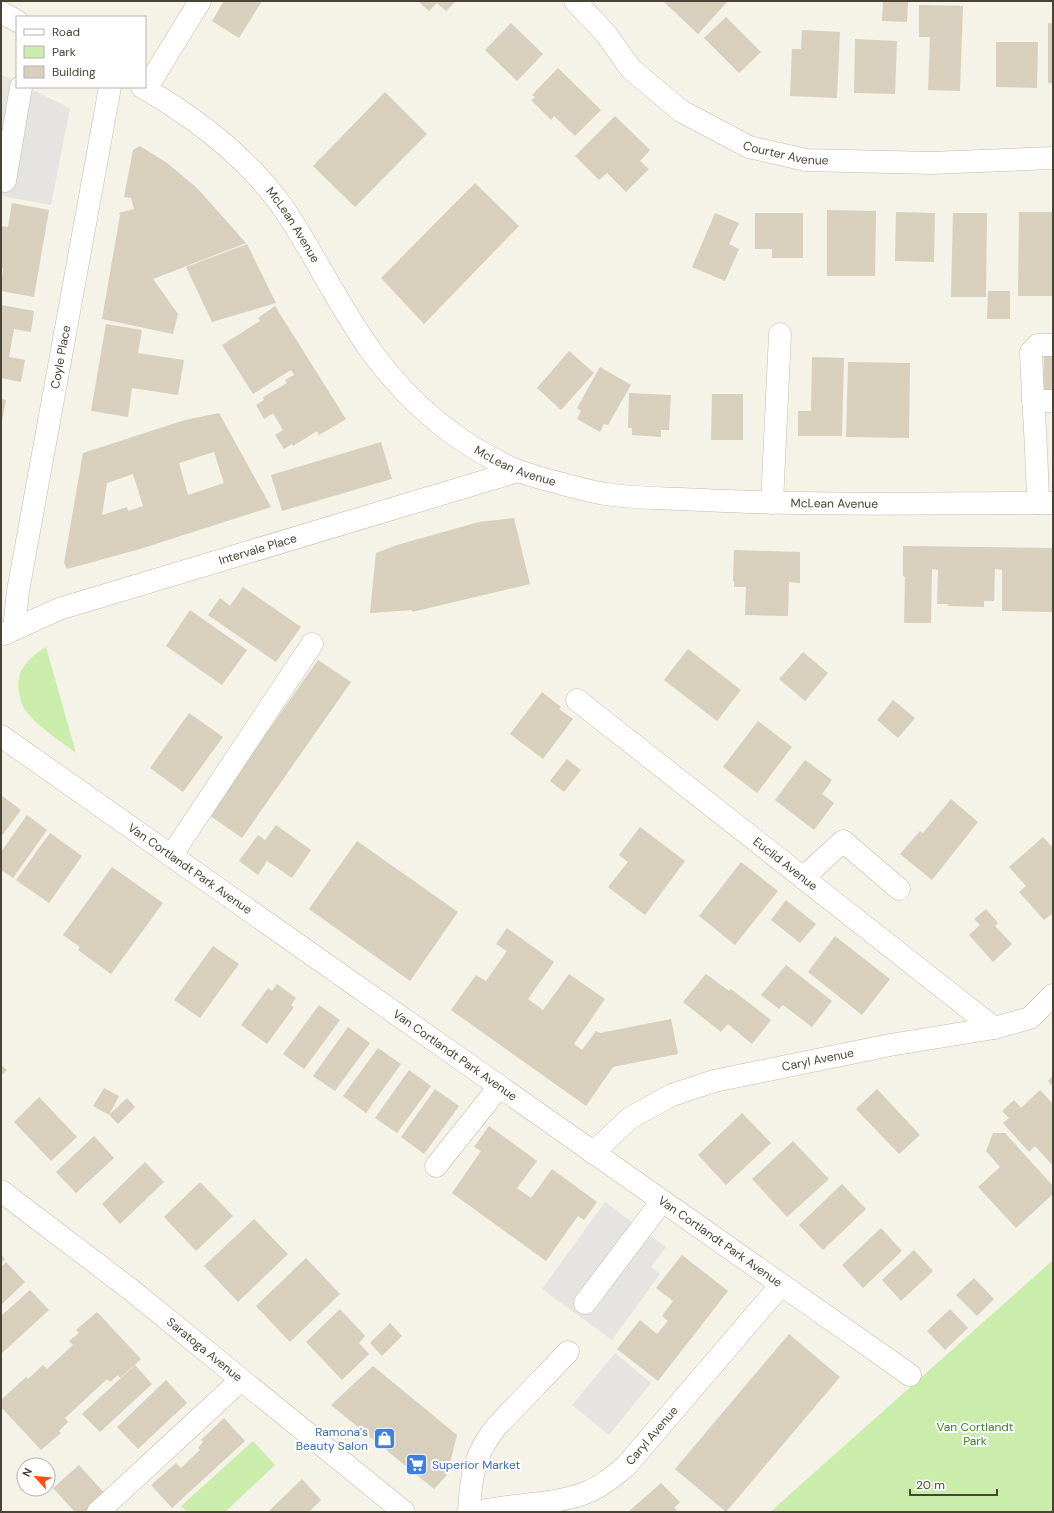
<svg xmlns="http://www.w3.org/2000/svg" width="1054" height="1513" viewBox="0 0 1054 1513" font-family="'DM Sans',sans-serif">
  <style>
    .green { fill: #caedac }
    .parking { fill: #e6e4e0 }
    .building { fill: #d8cfbc; fill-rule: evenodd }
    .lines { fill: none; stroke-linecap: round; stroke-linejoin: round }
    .minor-casing { stroke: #c2bba9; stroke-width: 23 }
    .minor { stroke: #fff; stroke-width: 22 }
    .labels { text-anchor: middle; stroke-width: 4; stroke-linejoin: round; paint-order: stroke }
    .street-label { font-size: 12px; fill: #494335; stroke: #fff }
    .park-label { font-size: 12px; fill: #3e8222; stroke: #fff }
    .shop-label { font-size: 12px; fill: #366cbe; stroke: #fff; text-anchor: end }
  </style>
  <rect width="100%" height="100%" fill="#f5f2e7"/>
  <!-- green -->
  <g class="green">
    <path d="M 46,647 L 76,753 C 59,740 39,728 26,711 C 23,708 21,702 20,697 C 13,673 27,659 46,647 Z"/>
    <polygon points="1053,1260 1053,1512 770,1512"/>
    <polygon points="253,1441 275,1465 225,1512 187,1512 181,1506"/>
  </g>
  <!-- parking -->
  <g class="parking">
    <polygon points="1,74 70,108 51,205 1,196"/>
    <polygon points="605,1202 666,1247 651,1267 660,1274 612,1340 542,1289"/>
    <polygon points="615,1353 651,1383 609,1435 572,1405"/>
  </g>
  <!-- building -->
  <g class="building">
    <polygon points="224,1 262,1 239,38 212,21"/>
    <polygon points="418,1 456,1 446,11 437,3 429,11"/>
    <polygon points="663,1 728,1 698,34"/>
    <polygon points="883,1 908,1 907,22 882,21"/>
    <polygon points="919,5 963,6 960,91 928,90 930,37 919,37"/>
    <polygon points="726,17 761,52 739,73 704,38"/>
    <polygon points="511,23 543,54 517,81 485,50"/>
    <rect x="1048" y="23" width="5" height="60"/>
    <polygon points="802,30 840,32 837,98 790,96 792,49 801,49"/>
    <polygon points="855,39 897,41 895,94 854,93"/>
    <polygon points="996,42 1038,42 1037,88 996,87"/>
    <polygon points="558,68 601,110 575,136 554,116 551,120 531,100 535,97 532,95"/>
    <polygon points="385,92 427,134 355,207 313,166"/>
    <polygon points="615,116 650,150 640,161 649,169 626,192 607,173 599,180 575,156"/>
    <polygon points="140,146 167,163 197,188 246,243 153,279 178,314 173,334 102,319 120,215 119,213 134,209 131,198 124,197 133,150"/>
    <polygon points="475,183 519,226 424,324 381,278"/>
    <polygon points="12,203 49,210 34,297 1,291 3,268 1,268 1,226 8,227"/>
    <polygon points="827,210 876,211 875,276 827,276"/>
    <polygon points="896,212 935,213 934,262 895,261"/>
    <polygon points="1019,212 1053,212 1053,296 1018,296"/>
    <polygon points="715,213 739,223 729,244 739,249 725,281 692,267"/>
    <polygon points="755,213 803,213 803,258 772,258 772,249 755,249"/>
    <polygon points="953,213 987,213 986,297 951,297"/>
    <polygon points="247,244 276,303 212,322 186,267"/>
    <polygon points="988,291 1010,291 1010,319 987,319"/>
    <polygon points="1,305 34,311 31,332 14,329 9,357 25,360 21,382 1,378"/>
    <polygon points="275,306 346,419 319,435 317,431 293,446 292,444 284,449 275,435 283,430 273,413 264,419 256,405 264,400 263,397 287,383 285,380 294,375 291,370 253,394 222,345 260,321 258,318"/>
    <polygon points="106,324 142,330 138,353 184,360 178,395 132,388 128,417 91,411"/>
    <polygon points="569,351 594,373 561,410 537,388"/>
    <polygon points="1044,353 1053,353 1053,390 1043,390"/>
    <polygon points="812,357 844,358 842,436 798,436 798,411 811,411"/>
    <polygon points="848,362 910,363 909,438 846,437"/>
    <polygon points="600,367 631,385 608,425 604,424 600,432 577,419 581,411 577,408"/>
    <polygon points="629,393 671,395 669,430 661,430 661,437 632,435 632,428 628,428"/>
    <polygon points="712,394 743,394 743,440 711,440"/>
    <polygon points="1,399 6,400 2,421 1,421"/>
    <path d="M 219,413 L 271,507 L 140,549 L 67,569 L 64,563 L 83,453 L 185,420 ZM 214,452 L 224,483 L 188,495 L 179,463 ZM 133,474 L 143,506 L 128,511 L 127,507 L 102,515 L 107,483 Z"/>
    <polygon points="381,442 392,479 282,511 271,475"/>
    <polygon points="514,518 530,584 412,612 412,610 370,613 376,553 397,545 479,522"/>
    <polygon points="903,546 1053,548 1053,612 1002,611 1002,570 995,569 994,601 984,601 984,607 948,606 948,604 937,604 938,570 932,569 931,623 904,623 905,577 903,576"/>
    <polygon points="734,550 800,552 800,583 789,582 788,616 745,615 746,587 734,587 734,581 733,581"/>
    <polygon points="243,587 301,627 276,662 208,615 220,598 230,606"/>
    <polygon points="190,610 247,650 222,685 166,646"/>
    <polygon points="688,649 741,690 717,721 664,680"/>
    <polygon points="803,652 828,673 805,701 779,679"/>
    <polygon points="318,660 351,682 242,838 209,815"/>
    <polygon points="542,692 561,707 559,709 573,719 543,759 510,734"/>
    <polygon points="893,700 915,718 898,738 877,720"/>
    <polygon points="189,713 223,737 183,792 150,768"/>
    <polygon points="758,721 792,747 757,793 723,767"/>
    <polygon points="567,759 581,770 564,792 550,781"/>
    <polygon points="805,760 832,780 822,794 834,803 814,830 775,800"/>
    <polygon points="1,795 21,810 1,837"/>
    <polygon points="951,799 978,822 932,880 900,854 920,831 923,833"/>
    <polygon points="27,815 47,830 13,878 1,870 1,852"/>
    <polygon points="276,825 311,850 292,878 267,861 258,875 239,861 258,835 265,840"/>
    <polygon points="640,827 685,861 645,915 608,887 628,862 619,855"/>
    <polygon points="50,833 82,856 49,903 16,880"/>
    <polygon points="1043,837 1053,848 1053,913 1044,920 1019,892 1026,886 1009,867"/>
    <polygon points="357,841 458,912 410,981 309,909"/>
    <polygon points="741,862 778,891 735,945 699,916"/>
    <polygon points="112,867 163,903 111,974 78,950 80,947 63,935"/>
    <polygon points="786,900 816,924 800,943 771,920"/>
    <polygon points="986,909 998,923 995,926 1012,944 993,962 969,935 980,925 974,919"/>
    <polygon points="507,928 554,962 528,999 543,1010 569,974 605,999 574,1044 582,1050 596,1031 600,1033 671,1019 678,1054 613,1067 586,1106 451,1010 476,975 486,981 507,951 496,944"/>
    <polygon points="835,936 890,979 862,1015 808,972"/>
    <polygon points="213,946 239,964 200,1018 174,1000"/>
    <polygon points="786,965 832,1001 812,1027 783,1005 779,1009 761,995"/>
    <polygon points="706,974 729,991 731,989 771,1020 752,1044 728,1024 721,1032 683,1002"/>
    <polygon points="277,984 296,998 291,1005 294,1007 267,1044 241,1025 268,988 272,991"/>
    <polygon points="319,1005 340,1020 304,1069 283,1054"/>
    <polygon points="348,1027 370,1043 335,1091 313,1076"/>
    <polygon points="378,1048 401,1064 366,1113 343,1096"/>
    <polygon points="1,1065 7,1070 1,1076"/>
    <polygon points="409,1070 431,1086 397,1133 375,1118"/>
    <polygon points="1053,1076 1053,1087 1048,1081"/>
    <polygon points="104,1088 119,1096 109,1115 93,1106"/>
    <polygon points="435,1089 459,1106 424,1154 401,1137"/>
    <polygon points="877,1089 920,1135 899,1154 856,1109"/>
    <polygon points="1040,1090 1053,1104 1053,1166 1035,1146 1029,1152 1003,1123 1009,1118 1002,1111 1014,1100 1021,1108"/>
    <polygon points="39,1097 77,1137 51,1161 14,1122"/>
    <polygon points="127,1098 135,1107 118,1124 109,1115"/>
    <polygon points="742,1113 771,1143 726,1185 698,1155"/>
    <polygon points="489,1126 537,1161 517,1188 531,1198 552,1169 597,1202 584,1220 578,1216 546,1261 452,1193 481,1151 474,1147"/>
    <polygon points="993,1133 1005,1133 1053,1186 1053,1194 1016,1228 978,1187 1000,1167 986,1151"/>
    <polygon points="94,1136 114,1158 76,1193 56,1172"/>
    <polygon points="793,1141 829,1179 787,1217 752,1179"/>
    <polygon points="145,1162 164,1182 120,1224 102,1204"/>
    <polygon points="200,1182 233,1216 196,1251 164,1217"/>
    <polygon points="842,1184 866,1209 823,1250 799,1225"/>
    <polygon points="254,1219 288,1254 238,1302 204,1266"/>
    <polygon points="881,1228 902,1251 863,1288 842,1265"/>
    <polygon points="914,1250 933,1271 901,1301 882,1280"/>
    <polygon points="1,1254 5,1259 1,1263"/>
    <polygon points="682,1255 728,1291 658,1381 617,1349 640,1320 657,1334 668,1321 662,1316 673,1301 656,1288"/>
    <polygon points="306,1258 340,1294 290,1342 256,1306"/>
    <polygon points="6,1262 25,1282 1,1305 1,1267"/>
    <polygon points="974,1278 994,1299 977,1316 956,1295"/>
    <polygon points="30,1290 49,1310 1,1354 1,1316"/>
    <polygon points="340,1309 365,1336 359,1343 369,1354 342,1380 306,1342"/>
    <polygon points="950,1309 968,1328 945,1350 927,1331"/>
    <polygon points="97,1312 141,1359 120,1378 118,1375 110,1382 107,1379 65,1418 68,1422 59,1431 61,1433 41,1450 1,1407 1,1400 26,1377 28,1379 43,1365 47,1369 73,1345 69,1341 79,1333 76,1330"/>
    <polygon points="390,1323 402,1336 382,1356 370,1343"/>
    <polygon points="789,1334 840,1377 726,1512 675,1469"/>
    <polygon points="135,1365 152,1384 100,1432 82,1414"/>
    <polygon points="373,1366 457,1435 447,1475 434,1489 331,1405"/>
    <polygon points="166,1380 187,1403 138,1449 117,1427"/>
    <polygon points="224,1418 245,1441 172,1508 151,1485 176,1463 181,1468 200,1450 198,1448 203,1442 201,1440"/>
    <polygon points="79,1465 107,1496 89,1512 75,1512 53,1488"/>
    <polygon points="302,1479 321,1500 309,1512 268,1512"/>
    <polygon points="661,1483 680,1502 674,1508 679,1512 628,1512"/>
  </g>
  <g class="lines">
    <defs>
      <g id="minor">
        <path id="s1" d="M 575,1 L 606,34 L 631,69 L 681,111 L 749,147 L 806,160 L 931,163 L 1053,158"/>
        <polyline points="1,12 17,21"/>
        <path id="s2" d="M 142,87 C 196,118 245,155 282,206 C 315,254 339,308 374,355 C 410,404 460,446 516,470 C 526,474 537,477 548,480 C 567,485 586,491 606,494 C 638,499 671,498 704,500 C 820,506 937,503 1053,503"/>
        <polyline points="146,89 200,1"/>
        <polyline points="5,181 21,87"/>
        <polyline points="1033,401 1053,401"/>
        <polyline points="772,503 780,334"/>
        <path d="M 1038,503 C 1037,453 1033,403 1031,352 L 1038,345 L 1053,345"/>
        <path id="s3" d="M 14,629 L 18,591 L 110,87"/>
        <path id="s4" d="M 4,634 L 59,609 L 518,471"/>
        <path id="s5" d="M 577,700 L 994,1028"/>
        <path id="s6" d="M 1,736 L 910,1375"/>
        <polyline points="171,856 312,644"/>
        <polyline points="803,878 843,841 899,889"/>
        <path id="s7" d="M 593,1153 L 630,1118 L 672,1095 L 714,1081 L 890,1045 L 994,1028 L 1030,1018 L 1053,995"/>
        <polyline points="436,1166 499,1087"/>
        <path id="s8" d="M 1,1191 L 130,1289 L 404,1512"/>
        <polyline points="585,1303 662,1201"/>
        <polyline points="98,1512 241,1380"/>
        <path d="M 469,1512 C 471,1477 473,1456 496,1427 L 568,1352"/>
        <path id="s9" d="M 477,1512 C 511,1504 554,1505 585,1493 C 601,1487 614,1476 626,1466 L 781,1285"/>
      </g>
    </defs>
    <!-- minor casing -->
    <use href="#minor" class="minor-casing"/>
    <!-- minor -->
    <use href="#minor" class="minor"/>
  </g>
  <!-- icons -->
  <defs>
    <symbol id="shop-square" viewBox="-11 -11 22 22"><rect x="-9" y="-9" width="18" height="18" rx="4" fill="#3f7fe0" stroke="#fff"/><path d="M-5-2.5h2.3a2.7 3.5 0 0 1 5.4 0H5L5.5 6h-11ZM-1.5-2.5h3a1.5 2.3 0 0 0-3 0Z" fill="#fff"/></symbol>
    <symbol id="supermarket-square" viewBox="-11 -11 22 22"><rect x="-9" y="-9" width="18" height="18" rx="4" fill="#3f7fe0" stroke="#fff"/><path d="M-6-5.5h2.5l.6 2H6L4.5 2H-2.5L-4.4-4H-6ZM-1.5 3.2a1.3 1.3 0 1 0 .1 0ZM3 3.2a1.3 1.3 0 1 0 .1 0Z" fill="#fff"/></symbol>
  </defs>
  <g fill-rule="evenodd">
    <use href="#shop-square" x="372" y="1426" width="25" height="25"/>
    <use href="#supermarket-square" x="404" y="1452" width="25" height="25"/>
  </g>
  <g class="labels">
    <!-- street labels -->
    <g class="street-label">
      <text dy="4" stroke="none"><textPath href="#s1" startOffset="268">Courter Avenue</textPath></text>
      <text dy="4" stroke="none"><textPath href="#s2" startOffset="207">McLean Avenue</textPath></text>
      <text dy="4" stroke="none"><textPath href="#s3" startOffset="276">Coyle Place</textPath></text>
      <text dy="4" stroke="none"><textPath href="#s2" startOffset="543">McLean Avenue</textPath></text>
      <text dy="4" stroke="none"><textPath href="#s2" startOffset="867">McLean Avenue</textPath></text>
      <text dy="4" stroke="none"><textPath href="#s4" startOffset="268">Intervale Place</textPath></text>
      <text dy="4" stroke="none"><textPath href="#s5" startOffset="265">Euclid Avenue</textPath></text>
      <text dy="4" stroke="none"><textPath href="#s6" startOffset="231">Van Cortlandt Park Avenue</textPath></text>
      <text dy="4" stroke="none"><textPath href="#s6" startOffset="555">Van Cortlandt Park Avenue</textPath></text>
      <text dy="4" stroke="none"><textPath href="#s7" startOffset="249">Caryl Avenue</textPath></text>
      <text dy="4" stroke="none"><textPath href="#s6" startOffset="879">Van Cortlandt Park Avenue</textPath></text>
      <text dy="4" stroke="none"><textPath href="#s8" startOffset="258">Saratoga Avenue</textPath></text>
      <text dy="4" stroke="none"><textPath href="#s9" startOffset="199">Caryl Avenue</textPath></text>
    </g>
    <!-- park labels -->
    <g class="park-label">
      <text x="975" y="1431">Van Cortlandt<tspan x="975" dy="14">Park</tspan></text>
    </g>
    <!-- shop labels -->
    <g class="shop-label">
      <text x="368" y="1436">Ramona's<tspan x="368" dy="14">Beauty Salon</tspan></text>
      <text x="432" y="1469" text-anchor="start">Superior Market</text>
    </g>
  </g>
  <!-- border -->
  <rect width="1054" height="1513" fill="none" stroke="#494335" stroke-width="4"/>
  <!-- legend -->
  <rect x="16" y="16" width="130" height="72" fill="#ffffff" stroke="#b6b4ae"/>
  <rect x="24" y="29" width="20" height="6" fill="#ffffff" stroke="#b6b4ae"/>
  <text x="52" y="36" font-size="12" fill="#494335">Road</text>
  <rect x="24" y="46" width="20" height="12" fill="#caedac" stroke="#b6b4ae"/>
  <text x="52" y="56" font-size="12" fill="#494335">Park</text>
  <rect x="24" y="66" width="20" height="12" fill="#d8cfbc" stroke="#b6b4ae"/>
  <text x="52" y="76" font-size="12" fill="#494335">Building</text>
  <!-- north arrow -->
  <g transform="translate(36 1477) rotate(297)"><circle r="19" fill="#ffffff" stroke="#b6b4ae"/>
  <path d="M0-3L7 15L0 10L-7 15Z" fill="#ff4d15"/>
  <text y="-6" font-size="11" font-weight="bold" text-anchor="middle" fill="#494335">N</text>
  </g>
  <!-- scale -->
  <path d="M910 1489v6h87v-6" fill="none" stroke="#494335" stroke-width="2"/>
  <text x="916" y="1489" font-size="12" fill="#494335" stroke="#ffffff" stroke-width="3" paint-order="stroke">20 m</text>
</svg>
